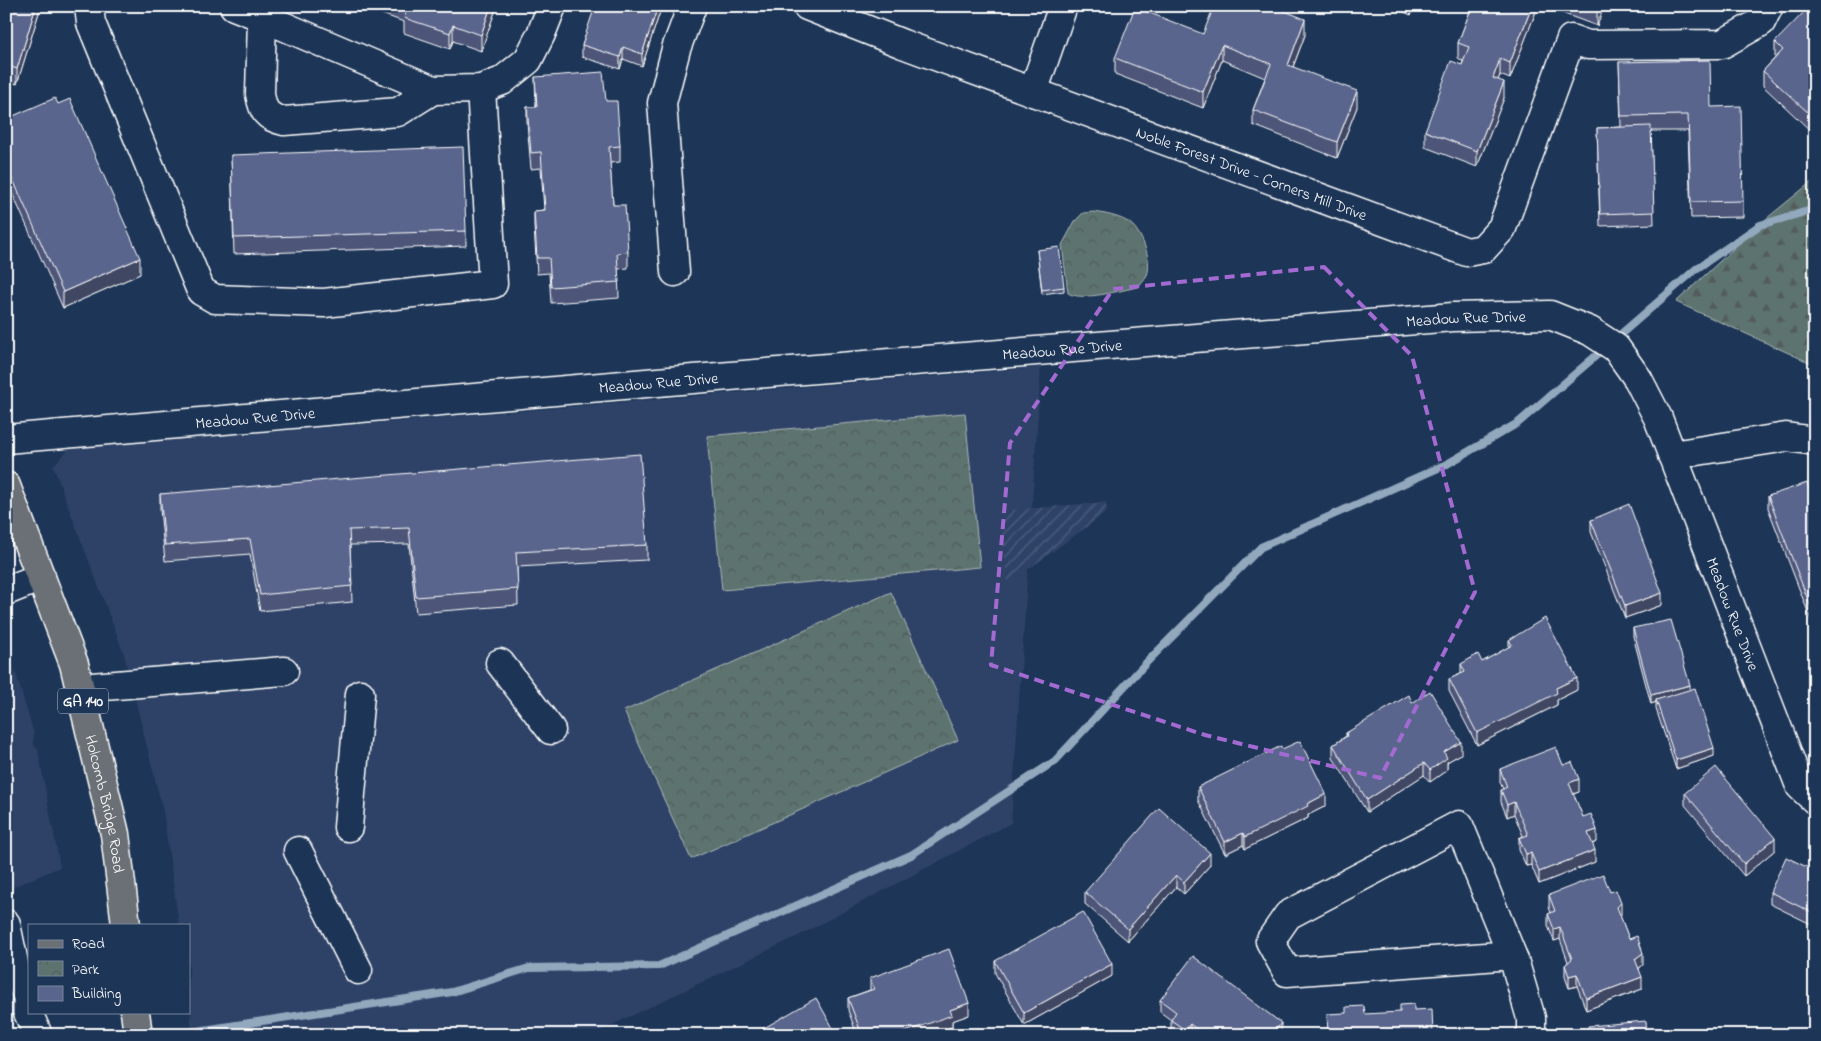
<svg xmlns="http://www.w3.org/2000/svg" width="1821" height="1041" viewBox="0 0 1821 1041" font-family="'Indie Flower',sans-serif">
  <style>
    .built { fill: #2f4367 }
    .industrial { fill: url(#industrial-furrows) }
    .forest { fill: url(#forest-firs); stroke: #aeb9b7 }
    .park { fill: url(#park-crowns); stroke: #aeb9b7 }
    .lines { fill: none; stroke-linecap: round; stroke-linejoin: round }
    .stream { stroke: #92a8bd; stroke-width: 8 }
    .minor-casing { stroke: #fff; stroke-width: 31 }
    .major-casing { stroke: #fff; stroke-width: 31 }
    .minor { stroke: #1d3557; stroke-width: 28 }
    .major { stroke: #6a7074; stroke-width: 28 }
    .wall { fill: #4d5779; stroke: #fff }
    .shaded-wall { fill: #3f4763; stroke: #fff }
    .building { fill: #5a658d; stroke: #fff }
    .marked { fill: none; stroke: #a36bd2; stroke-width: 4; stroke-dasharray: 10 6; stroke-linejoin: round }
    .labels { text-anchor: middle; stroke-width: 5; stroke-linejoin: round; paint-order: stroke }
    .shield { fill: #1d3557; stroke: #bbc2cd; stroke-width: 1 }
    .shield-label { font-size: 15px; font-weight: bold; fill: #fff }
    .street-label { font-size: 16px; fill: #fff; stroke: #1d3557 }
  </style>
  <defs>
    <pattern id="industrial-furrows" width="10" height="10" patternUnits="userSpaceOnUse" patternTransform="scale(1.25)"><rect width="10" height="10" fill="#2f4367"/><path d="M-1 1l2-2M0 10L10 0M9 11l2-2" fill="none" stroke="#4e5f7e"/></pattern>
    <pattern id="forest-firs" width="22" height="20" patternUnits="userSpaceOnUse" patternTransform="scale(1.25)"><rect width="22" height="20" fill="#5c736f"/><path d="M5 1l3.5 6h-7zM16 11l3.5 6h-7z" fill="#525c5a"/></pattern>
    <pattern id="park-crowns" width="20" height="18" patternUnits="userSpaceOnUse" patternTransform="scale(1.25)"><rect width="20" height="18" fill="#5c736f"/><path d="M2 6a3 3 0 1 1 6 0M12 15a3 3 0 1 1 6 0" fill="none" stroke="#525c5a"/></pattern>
  </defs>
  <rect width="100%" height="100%" fill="#1d3557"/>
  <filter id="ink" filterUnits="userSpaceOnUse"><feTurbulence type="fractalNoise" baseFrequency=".02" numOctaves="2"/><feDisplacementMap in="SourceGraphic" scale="10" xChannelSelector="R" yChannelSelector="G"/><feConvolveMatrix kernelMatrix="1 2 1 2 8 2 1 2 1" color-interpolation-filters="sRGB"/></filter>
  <g filter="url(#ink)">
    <!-- built -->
    <g class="built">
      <polygon points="1041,367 1011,823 798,936 591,1035 192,1035 189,997 189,925 179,925 163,811 124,654 53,466 69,449"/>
      <polygon points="6,641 34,734 33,744 38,750 60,867 6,890"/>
    </g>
    <!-- industrial -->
    <polygon class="industrial" points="1106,502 1107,512 1008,584 1000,511"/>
    <!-- forest -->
    <polygon class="forest" points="1815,179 1815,365 1676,302 1761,223"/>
    <!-- park -->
    <g class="park">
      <path d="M 1094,212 C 1106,214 1118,216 1128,222 C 1141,229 1153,261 1147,275 C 1145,279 1140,284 1138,287 C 1122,290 1081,302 1068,293 L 1062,245 L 1075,221 L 1083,213 Z"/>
      <polygon points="965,413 980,567 722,590 707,436"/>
      <polygon points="891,592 958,740 691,859 624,711"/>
    </g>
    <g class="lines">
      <!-- stream -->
      <g class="stream">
        <polyline points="1614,340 1696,269 1760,225 1815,209"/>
        <polyline points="181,1035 191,1032 452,992 529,968 659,966 911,855 1055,761 1146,663 1261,547 1447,464 1518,423 1605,348"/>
      </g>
      <defs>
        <g id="minor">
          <polyline points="89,6 91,23 201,291 215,299 324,303 493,284 481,89"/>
          <polyline points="234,6 262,17 433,90 481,89 502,81 528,60 541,34 552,6"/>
          <path id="s1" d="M 807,6 L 903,44 L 1467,252 L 1483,249 L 1502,228 L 1571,39 L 1588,45 L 1722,44 L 1761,22 L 1769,6"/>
          <path d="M 262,17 L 260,94 C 263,111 266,117 284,121 L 398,112 L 433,90"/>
          <polyline points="1033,92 1063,6"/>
          <polyline points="675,272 662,103 676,49 692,6"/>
          <path id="s2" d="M 6,439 L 669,381 L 1453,317 L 1550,315 L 1590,331 L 1616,348 L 1638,379 L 1658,418 L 1800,786 L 1815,800"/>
          <polyline points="1672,455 1786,437 1815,441"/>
          <polyline points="6,591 41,577"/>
          <polyline points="500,663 551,730"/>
          <polyline points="80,688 284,671"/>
          <polyline points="348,827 360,694"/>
          <polyline points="298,851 358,970"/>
          <polyline points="6,924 21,997 38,1035"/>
          <polyline points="1512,955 1287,972 1270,941 1288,915 1459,825 1514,960 1531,1018 1531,1035"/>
        </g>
        <g id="major">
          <path id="s3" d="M 6,486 L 74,664 L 115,834 L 126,925"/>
          <polyline points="135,1012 138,1035"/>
        </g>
      </defs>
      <!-- minor casing -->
      <use href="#minor" class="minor-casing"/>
      <!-- major casing -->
      <use href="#major" class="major-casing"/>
      <!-- minor -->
      <use href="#minor" class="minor"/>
      <!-- major -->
      <use href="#major" class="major"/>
    </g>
    <!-- wall -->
    <g class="wall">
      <polygon points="6,6 41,6 17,84 6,81"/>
      <polygon points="379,6 497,6 481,51 453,41 450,49 404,33 404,22 379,13"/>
      <polygon points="662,6 642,66 623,59 620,69 582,57 582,45"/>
      <polygon points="984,6 998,6 996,11"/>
      <polygon points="1389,6 1414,6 1411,15"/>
      <polygon points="1418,6 1427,6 1425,9"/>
      <polygon points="1472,6 1538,6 1510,79 1500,75 1498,80 1504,98 1477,167 1425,147 1425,131 1462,65 1463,61 1458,58 1458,43"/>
      <polygon points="1543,6 1604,6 1597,26"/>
      <polygon points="1700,6 1739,6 1739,10 1700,11"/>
      <polygon points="1815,12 1815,133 1814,134 1763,86 1763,71 1775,58 1775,42 1810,17"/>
      <polygon points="1203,34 1305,35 1293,67 1357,107 1337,158 1253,125 1253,110 1265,78 1222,60 1203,108 1115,74 1115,58"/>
      <polygon points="1619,62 1711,107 1743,201 1743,217 1691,218 1688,131 1651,131 1654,224 1600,226 1597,128 1621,127"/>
      <polygon points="535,77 606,101 620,146 620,162 610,163 613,205 628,252 628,268 618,269 619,298 551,303 549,273 537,274 534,226 534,211 544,210 541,168 531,169 527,123 527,107 536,107"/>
      <polygon points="58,104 140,274 63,308 6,179 6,119"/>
      <polygon points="231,155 466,231 466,246 234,254"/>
      <polygon points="1037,250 1064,287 1064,291 1042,294"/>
      <polygon points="160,494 647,545 647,560 517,567 518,605 416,613 409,544 350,545 352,602 260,611 250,554 165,561 160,509"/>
      <polygon points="1768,496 1815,504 1815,630 1768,508"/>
      <polygon points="1591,520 1662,605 1625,618 1591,532"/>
      <polygon points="1633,628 1690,689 1714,756 1676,769 1656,709 1656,702 1651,704 1633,636"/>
      <polygon points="1509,640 1577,690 1557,700 1557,705 1477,745 1449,691 1449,679 1461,674 1461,664 1482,662 1509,647"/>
      <polygon points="1412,703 1461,754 1447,762 1447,770 1430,782 1424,775 1367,812 1333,758 1333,745 1346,736 1346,733"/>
      <polygon points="1282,749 1326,806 1308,815 1308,818 1245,849 1243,845 1225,854 1198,800 1198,787"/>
      <polygon points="1563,765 1579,792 1573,794 1583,817 1597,842 1592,844 1595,862 1539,884 1531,865 1526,866 1519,850 1519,838 1523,836 1514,814 1507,817 1501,802 1501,790 1503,789 1500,782 1500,769"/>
      <polygon points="1685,793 1775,850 1744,876 1685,805"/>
      <polygon points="1210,865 1184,894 1176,887 1128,941 1085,904 1085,892"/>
      <polygon points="1815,871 1815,926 1770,904 1770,892"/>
      <polygon points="1610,892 1621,915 1620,916 1629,939 1643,965 1639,968 1642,989 1586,1010 1577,986 1569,988 1565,977 1565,965 1568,962 1560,939 1554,941 1548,926 1548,914 1551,913 1549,907 1549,895"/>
      <polygon points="995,961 1112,976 1024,1025 995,973"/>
      <polygon points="870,978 969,1015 952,1021 952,1027 930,1035 857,1035 848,1010 848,998 870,990"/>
      <polygon points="1160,1000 1281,1035 1175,1035 1171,1032 1171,1020 1160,1012"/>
    </g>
    <!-- shaded-wall -->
    <g class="shaded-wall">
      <polygon points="36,6 41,6 17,84 17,69"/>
      <polygon points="491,6 497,6 481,51 481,35"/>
      <polygon points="658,6 662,6 642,66 642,54"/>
      <polygon points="1411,6 1414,6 1411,15"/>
      <polygon points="1532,6 1538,6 1510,79 1510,63"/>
      <polygon points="1598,6 1604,6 1597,26 1597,11"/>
      <polygon points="1305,19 1305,35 1288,80 1288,65"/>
      <polygon points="453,25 453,41 450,49 450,33"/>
      <polygon points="1222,45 1222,60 1203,108 1203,92"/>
      <polygon points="623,47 623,59 620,69 620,57"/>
      <polygon points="1500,59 1500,75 1493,93 1493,78"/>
      <polygon points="1504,82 1504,98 1477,167 1477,151"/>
      <polygon points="1357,91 1357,107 1337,158 1337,142"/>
      <polygon points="1815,117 1815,133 1814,134 1814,118"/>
      <polygon points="140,258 140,274 63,308 63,292"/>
      <polygon points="1662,593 1662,605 1625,618 1625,606"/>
      <polygon points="1577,678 1577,690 1557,700 1557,705 1477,745 1477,733 1556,688"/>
      <polygon points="1690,685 1690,694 1656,700 1656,702 1651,704 1651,695"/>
      <polygon points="1461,742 1461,754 1447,762 1447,770 1430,782 1430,770 1444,752"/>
      <polygon points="1714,748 1714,756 1676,769 1676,760"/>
      <polygon points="1424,763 1424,775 1367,812 1367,800"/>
      <polygon points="1579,779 1579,792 1569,795 1569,783"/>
      <polygon points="1326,794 1326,806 1308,815 1308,818 1245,849 1245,837 1307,804"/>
      <polygon points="1514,802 1514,814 1507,817 1507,805"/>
      <polygon points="1597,830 1597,842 1588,845 1588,833"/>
      <polygon points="1243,833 1243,845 1225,854 1225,842"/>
      <polygon points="1775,838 1775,850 1744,876 1744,864"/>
      <polygon points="1595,850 1595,862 1539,884 1539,872"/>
      <polygon points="1210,853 1210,865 1184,894 1184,882"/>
      <polygon points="1531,853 1531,865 1526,866 1526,854"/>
      <polygon points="1176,875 1176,887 1128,941 1128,929"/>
      <polygon points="1621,903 1621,915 1617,919 1617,907"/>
      <polygon points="1560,927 1560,939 1554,941 1554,929"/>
      <polygon points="1643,953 1643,965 1635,971 1635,959"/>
      <polygon points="1112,964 1112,976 1024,1025 1024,1013"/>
      <polygon points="1577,974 1577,986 1569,988 1569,976"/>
      <polygon points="1642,977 1642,989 1586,1010 1586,998"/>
      <polygon points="13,1000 13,1016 6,1019 6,1003"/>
      <polygon points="969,1003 969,1015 952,1021 952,1027 930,1035 897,1035 950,1010"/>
      <polygon points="1281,1023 1281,1035 1273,1035"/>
      <polygon points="1190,1024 1190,1035 1185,1035 1185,1030"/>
    </g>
    <!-- building -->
    <g class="building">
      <polygon points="6,6 36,6 17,69 6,65"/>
      <polygon points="405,6 491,6 481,35 453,25 450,33 404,18 408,7"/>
      <polygon points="595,6 658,6 642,54 623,47 620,57 582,45"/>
      <polygon points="1214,6 1272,6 1305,19 1288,65 1357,91 1337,142 1253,110 1271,64 1222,45 1203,92 1115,58 1135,7 1203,34"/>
      <polygon points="1472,6 1532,6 1510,63 1500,59 1493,78 1504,82 1477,151 1425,131 1451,61 1462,65 1469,47 1458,43"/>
      <polygon points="1585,6 1598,6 1597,11"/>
      <polygon points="1805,11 1810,17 1815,12 1815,117 1814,118 1763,71 1783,50 1775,42"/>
      <polygon points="1710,60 1711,107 1741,106 1743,201 1691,202 1688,115 1621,116 1619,62"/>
      <polygon points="603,72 606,101 617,101 620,146 609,147 613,205 625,205 628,252 617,253 619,282 551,287 549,258 537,258 534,211 545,210 541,152 531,153 527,107 537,107 535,77"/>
      <polygon points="55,98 58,104 70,99 140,258 63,292 6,164 6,119"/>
      <polygon points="1651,126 1654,212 1600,214 1597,128"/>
      <polygon points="463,147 466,231 234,238 231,155"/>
      <polygon points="1059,247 1064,287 1042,290 1037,250"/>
      <polygon points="640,454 647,545 516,552 518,589 416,597 409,528 349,530 352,586 260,595 250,539 165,545 160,494"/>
      <polygon points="1807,483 1815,504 1815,618 1768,496"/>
      <polygon points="1629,504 1662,593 1625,606 1591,520"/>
      <polygon points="1545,618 1577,678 1556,688 1557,693 1477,733 1449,679 1465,672 1461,664 1478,654 1482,662 1512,645 1509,640"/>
      <polygon points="1671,620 1690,685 1651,695 1633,628"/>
      <polygon points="1695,688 1714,748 1676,760 1656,700"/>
      <polygon points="1430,691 1461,742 1444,752 1447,758 1430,770 1424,763 1367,800 1333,745 1347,736 1346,733 1409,695 1412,703"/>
      <polygon points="1300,741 1326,794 1307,804 1308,806 1245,837 1243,833 1225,842 1198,787 1281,746 1282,749"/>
      <polygon points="1556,747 1563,765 1572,762 1579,779 1569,783 1583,817 1591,814 1597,830 1588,833 1595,850 1539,872 1531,853 1526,854 1519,838 1528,835 1514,802 1507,805 1501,790 1507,787 1500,769"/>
      <polygon points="1716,767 1775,838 1744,864 1685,793"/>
      <polygon points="1159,808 1210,853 1184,882 1176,875 1128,929 1085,892"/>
      <polygon points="1786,857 1815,871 1815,914 1770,892"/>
      <polygon points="1603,874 1610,892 1616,890 1621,903 1617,907 1629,939 1637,936 1643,953 1635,959 1642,977 1586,998 1577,974 1569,976 1565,965 1572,959 1560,927 1554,929 1548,914 1555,911 1549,895"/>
      <polygon points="1083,912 1112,964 1024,1013 995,961"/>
      <polygon points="949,949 969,1003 950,1010 952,1015 897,1035 862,1035 848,998 874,989 870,978"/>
      <polygon points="1193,956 1281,1023 1273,1035 1204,1035 1190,1024 1185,1030 1171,1020 1176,1012 1160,1000"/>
      <polygon points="6,984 13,1000 6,1003"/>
      <polygon points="816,998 837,1035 752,1035"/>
      <polygon points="1414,1004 1414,1010 1432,1009 1433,1035 1328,1035 1327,1014 1346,1013 1346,1007 1364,1006 1365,1014 1400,1012 1400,1005"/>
      <polygon points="1646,1021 1647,1035 1589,1035 1588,1026"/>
    </g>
  </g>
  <!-- marked area -->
  <path class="marked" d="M 1324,267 L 1412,356 L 1475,592 L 1380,778 L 1205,735 L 991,665 L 1010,443 L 1113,289 Z"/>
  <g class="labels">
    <!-- shield labels -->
    <rect class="shield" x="58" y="688.5" width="50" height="25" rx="4"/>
    <g class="shield-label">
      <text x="83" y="706">GA 140</text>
    </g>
    <!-- street labels -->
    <g class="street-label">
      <text dy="6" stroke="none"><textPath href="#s1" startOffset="475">Noble Forest Drive - Corners Mill Drive</textPath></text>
      <text dy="6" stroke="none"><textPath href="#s2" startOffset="1465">Meadow Rue Drive</textPath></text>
      <text dy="6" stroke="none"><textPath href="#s2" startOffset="1060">Meadow Rue Drive</textPath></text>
      <text dy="6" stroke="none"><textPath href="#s2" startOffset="655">Meadow Rue Drive</textPath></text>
      <text dy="6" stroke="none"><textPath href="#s2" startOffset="250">Meadow Rue Drive</textPath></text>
      <text dy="6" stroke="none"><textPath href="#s2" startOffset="1915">Meadow Rue Drive</textPath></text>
      <text dy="6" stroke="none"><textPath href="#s3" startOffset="334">Holcomb Bridge Road</textPath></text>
    </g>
  </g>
  <!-- margin -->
  <rect width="1821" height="1041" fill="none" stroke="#1d3557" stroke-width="25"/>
  <rect x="12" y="12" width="1796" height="1016" fill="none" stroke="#fff" stroke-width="2" filter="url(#ink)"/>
  <!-- legend -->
  <rect x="28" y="924" width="162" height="90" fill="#1d3557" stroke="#77869a"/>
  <rect x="38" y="940" width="25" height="8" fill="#6a7074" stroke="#77869a"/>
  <text x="72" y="948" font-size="15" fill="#ffffff">Road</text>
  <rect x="38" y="961" width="25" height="15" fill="url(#park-crowns)" stroke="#77869a"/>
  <text x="72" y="974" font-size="15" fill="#ffffff">Park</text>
  <rect x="38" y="986" width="25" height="15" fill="#5a658d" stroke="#77869a"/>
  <text x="72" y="998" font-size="15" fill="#ffffff">Building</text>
</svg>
